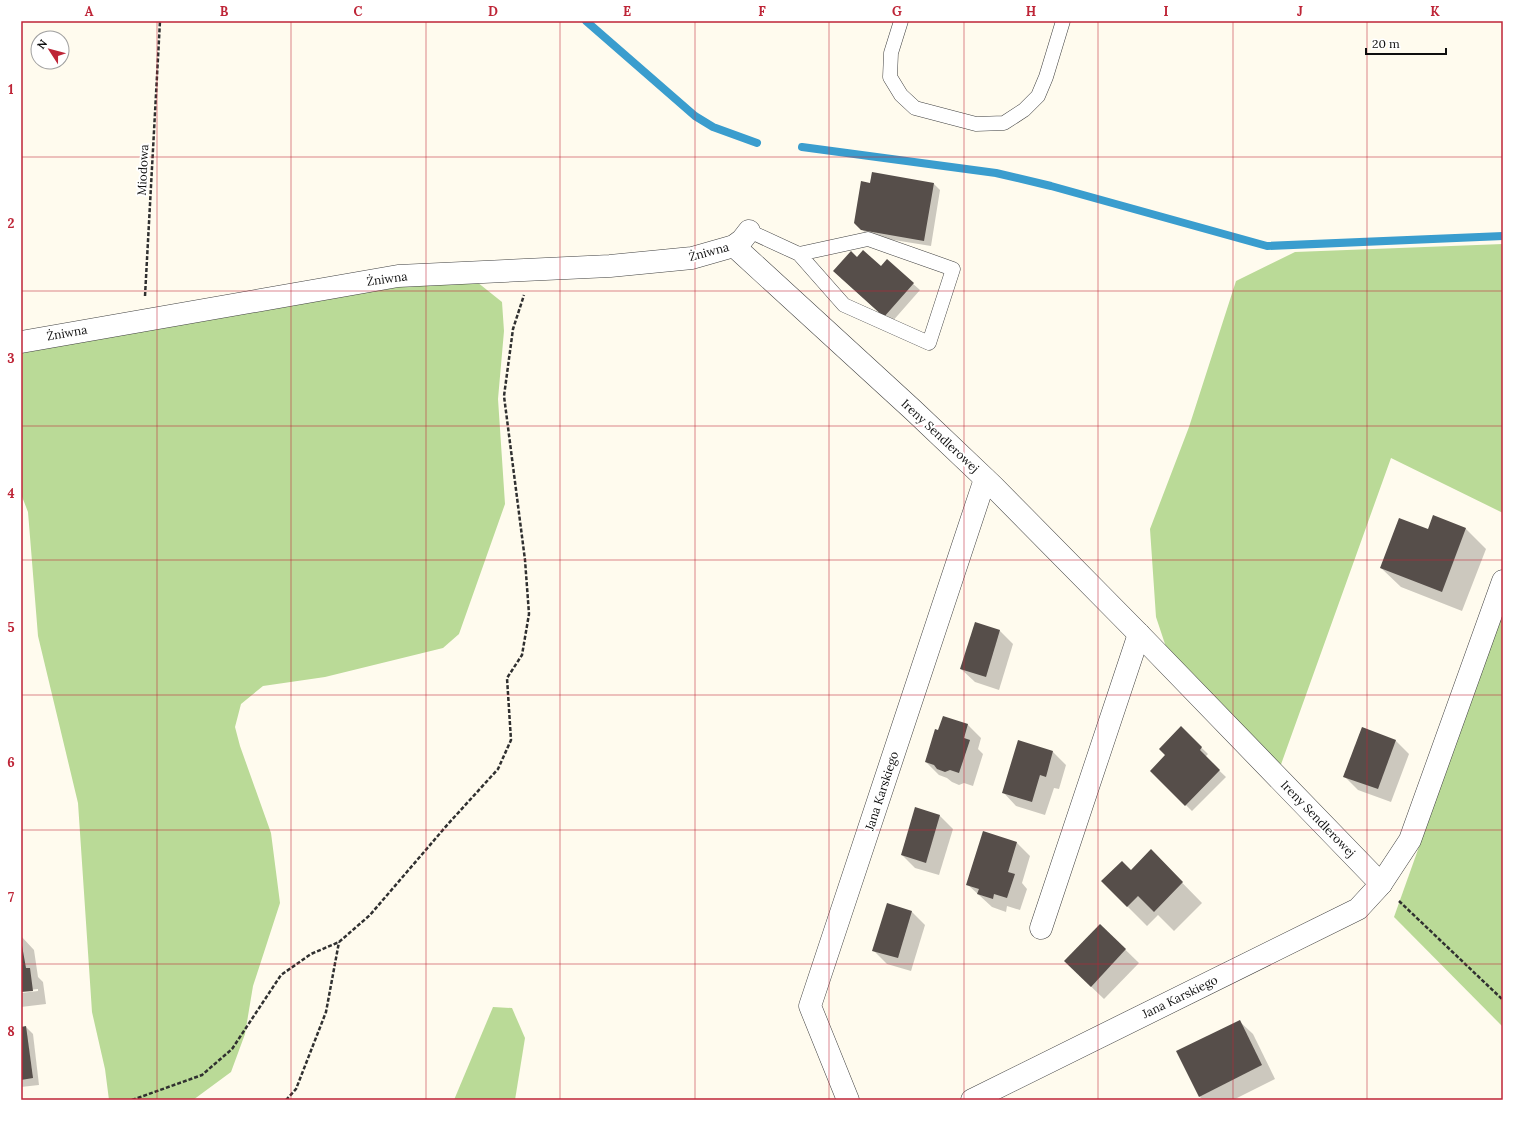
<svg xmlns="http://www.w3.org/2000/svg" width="1524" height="1121" viewBox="0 0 1524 1121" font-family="Lora,serif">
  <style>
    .forest { fill: #bada97 }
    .shadow { fill: #0003 }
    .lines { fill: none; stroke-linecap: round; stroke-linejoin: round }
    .stream { stroke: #3a9dce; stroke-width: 8 }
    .building { fill: #564e4a }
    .lane-casing { stroke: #414141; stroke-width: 15 }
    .street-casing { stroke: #414141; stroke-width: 23 }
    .path { stroke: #303030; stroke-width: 2.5; stroke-dasharray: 4 2; stroke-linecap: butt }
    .lane { stroke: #fff; stroke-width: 14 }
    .street { stroke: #fff; stroke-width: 22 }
    .grid { fill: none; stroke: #be2537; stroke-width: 1; stroke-opacity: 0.55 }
    .labels { text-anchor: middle; stroke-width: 4; stroke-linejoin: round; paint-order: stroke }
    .street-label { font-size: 12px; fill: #0e0e0e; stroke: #fff }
    .neatline { fill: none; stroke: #be2537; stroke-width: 1.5 }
    .grid-label { font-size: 13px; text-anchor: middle; font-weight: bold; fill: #be2537 }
  </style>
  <rect width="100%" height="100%" fill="#fffbee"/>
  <!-- forest -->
  <g class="forest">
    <polygon points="1503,244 1503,513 1391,458 1279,770 1179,686 1156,617 1150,529 1189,427 1236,281 1295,252"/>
    <polygon points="477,282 502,302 504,331 498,399 505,504 459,634 443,648 325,677 263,686 241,704 235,727 240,746 271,833 280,903 253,986 245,1034 231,1072 193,1100 109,1100 105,1069 92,1012 78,803 38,636 28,512 21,494 21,349 399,287"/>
    <polygon points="1503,611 1503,1027 1394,917"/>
    <polygon points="493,1007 512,1008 525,1038 515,1100 454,1100"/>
  </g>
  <!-- shadow -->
  <g class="shadow">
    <polygon points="872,173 934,184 940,190 931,246 869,236 855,223 870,184"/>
    <polygon points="857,258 881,268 887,261 920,290 891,323 841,278"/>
    <polygon points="1434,517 1466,529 1486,549 1462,611 1401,587 1381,568 1429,531"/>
    <polygon points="976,623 1000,631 1013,644 999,690 975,682 961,669"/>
    <polygon points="943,717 968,725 981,738 978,749 983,754 973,786 964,783 959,785 952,782 947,778 939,775 926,762 939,732"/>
    <polygon points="1181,728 1208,754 1205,757 1226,777 1192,811 1151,771 1166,755"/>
    <polygon points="1362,728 1396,741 1409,754 1391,802 1358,790 1344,776"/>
    <polygon points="1019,741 1053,752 1066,765 1059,789 1054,788 1045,815 1016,806 1003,792"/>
    <polygon points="916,809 940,816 953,829 939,875 915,868 902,855"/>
    <polygon points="984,833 1017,843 1030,856 1022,883 1027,889 1020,910 1007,906 1006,912 992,907 967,884"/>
    <polygon points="1151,851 1202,903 1174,931 1158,915 1147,926 1102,881 1131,872"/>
    <polygon points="887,905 912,912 925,925 911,971 887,964 873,950"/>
    <polygon points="1100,925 1139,963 1104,999 1079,975"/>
    <polygon points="21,936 34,950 38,977 43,982 46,1004 21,1007 21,993 38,991 38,989 21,991"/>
    <polygon points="1239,1021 1253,1034 1275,1079 1233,1100 1203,1100 1200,1097"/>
    <polygon points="26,1027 33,1034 39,1085 21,1087 21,1028"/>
  </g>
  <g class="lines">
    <!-- stream -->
    <g class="stream">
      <polyline points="586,21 695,116 713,127 757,143"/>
      <polyline points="802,147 996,173 1051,186 1267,246 1503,236"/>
    </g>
  </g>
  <!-- building -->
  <g class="building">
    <polygon points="872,172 934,183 924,241 861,230 854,223 861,181 870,183"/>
    <polygon points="863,250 881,266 887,259 914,283 884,317 833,271 851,251 857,257"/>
    <polygon points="1433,515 1466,528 1442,592 1380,568 1399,518 1428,529"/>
    <polygon points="975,622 1000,630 986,677 960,669"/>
    <polygon points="943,716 968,724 964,738 970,740 959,773 950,770 945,772 937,769 934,765 925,762 935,729 938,730"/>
    <polygon points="1181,726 1202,747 1200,750 1220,770 1185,806 1150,771 1165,755 1159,749"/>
    <polygon points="1362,727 1396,740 1378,789 1343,777"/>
    <polygon points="1018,740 1053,751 1046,777 1040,775 1032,802 1002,793"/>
    <polygon points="915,807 940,815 926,863 901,855"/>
    <polygon points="983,831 1017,842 1008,872 1015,874 1007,898 994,894 993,899 977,894 979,889 966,885"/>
    <polygon points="1151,849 1183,882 1154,912 1138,896 1127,907 1101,881 1122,861 1131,870"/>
    <polygon points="887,903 912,911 898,958 872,951"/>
    <polygon points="1100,924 1126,949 1091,987 1064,961"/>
    <polygon points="21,940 26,968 30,968 33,991 21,992"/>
    <polygon points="1240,1020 1262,1065 1199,1097 1176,1051"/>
    <polygon points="26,1026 33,1078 21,1080 21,1027"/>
  </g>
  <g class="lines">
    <defs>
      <g id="lane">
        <polyline points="901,21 891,53 890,77 901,95 915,108 976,124 1004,123 1024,110 1038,96 1046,77 1063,21"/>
        <polyline points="749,231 799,254 844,305 929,343 953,269 868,239 799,254"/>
      </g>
      <g id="street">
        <polyline points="734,246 913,410 993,486 1139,634 1381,884"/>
        <polyline points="21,342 398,276 610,266 692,258 734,246 742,240 749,231"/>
        <polyline points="1041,928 1139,634"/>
        <polyline points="848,1100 810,1006 985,479"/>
        <polyline points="972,1100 1358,909 1381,884 1410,840 1503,581"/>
      </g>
    </defs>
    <!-- lane casing -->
    <use href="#lane" class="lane-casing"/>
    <!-- street casing -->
    <use href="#street" class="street-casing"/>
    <!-- path -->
    <g class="path">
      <polyline points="145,296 160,21"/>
      <polyline points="1399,901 1503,1000"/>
      <polyline points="132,1100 202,1075 232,1049 281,975 311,954 339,942 370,915 448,824 498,769 511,740 507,678 522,655 529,614 525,560 504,396 513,329 524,295"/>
      <polyline points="286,1100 296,1089 326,1012 339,942"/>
    </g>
    <!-- lane -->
    <use href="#lane" class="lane"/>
    <!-- street -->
    <use href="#street" class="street"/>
  </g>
  <!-- grid -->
  <path class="grid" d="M 157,21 L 157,1100M 291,21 L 291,1100M 426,21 L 426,1100M 560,21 L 560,1100M 695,21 L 695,1100M 829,21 L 829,1100M 964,21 L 964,1100M 1098,21 L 1098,1100M 1233,21 L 1233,1100M 1367,21 L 1367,1100M 21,157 L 1503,157M 21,291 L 1503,291M 21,426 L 1503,426M 21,560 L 1503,560M 21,695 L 1503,695M 21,830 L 1503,830M 21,964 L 1503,964"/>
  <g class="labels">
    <!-- street labels -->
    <g class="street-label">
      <text transform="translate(143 170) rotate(-87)" y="4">Miodowa</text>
      <text transform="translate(709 252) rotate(-15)" y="4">Żniwna</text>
      <text transform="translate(387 279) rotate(-8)" y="4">Żniwna</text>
      <text transform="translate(67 333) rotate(-10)" y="4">Żniwna</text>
      <text transform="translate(940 436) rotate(43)" y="4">Ireny Sendlerowej</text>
      <text transform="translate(882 791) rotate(-72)" y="4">Jana Karskiego</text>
      <text transform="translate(1318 819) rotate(46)" y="4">Ireny Sendlerowej</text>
      <text transform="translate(1180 997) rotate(-26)" y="4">Jana Karskiego</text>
    </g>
  </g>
  <!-- border -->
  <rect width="1524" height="1121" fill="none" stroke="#ffffff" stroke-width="44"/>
  <!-- north arrow -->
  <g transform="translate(50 50) rotate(306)"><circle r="19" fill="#ffffff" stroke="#9f9f9f"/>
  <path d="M0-3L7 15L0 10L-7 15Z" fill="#be2537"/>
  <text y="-6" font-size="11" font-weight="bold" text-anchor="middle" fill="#0e0e0e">N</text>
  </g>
  <!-- scale -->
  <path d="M1366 48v6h80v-6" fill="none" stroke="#0e0e0e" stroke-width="2"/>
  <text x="1372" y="48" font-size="12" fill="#0e0e0e" stroke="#ffffff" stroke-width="3" paint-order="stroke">20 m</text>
  <rect x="22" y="22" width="1480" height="1077" class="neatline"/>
  <g class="grid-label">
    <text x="89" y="16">A</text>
    <text x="224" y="16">B</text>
    <text x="358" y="16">C</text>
    <text x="493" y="16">D</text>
    <text x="627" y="16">E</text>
    <text x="762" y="16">F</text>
    <text x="897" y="16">G</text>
    <text x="1031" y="16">H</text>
    <text x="1166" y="16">I</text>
    <text x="1300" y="16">J</text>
    <text x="1435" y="16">K</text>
    <text x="11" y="94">1</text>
    <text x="11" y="228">2</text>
    <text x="11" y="363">3</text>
    <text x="11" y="498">4</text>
    <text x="11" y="632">5</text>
    <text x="11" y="767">6</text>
    <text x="11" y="902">7</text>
    <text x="11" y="1036">8</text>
  </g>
</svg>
